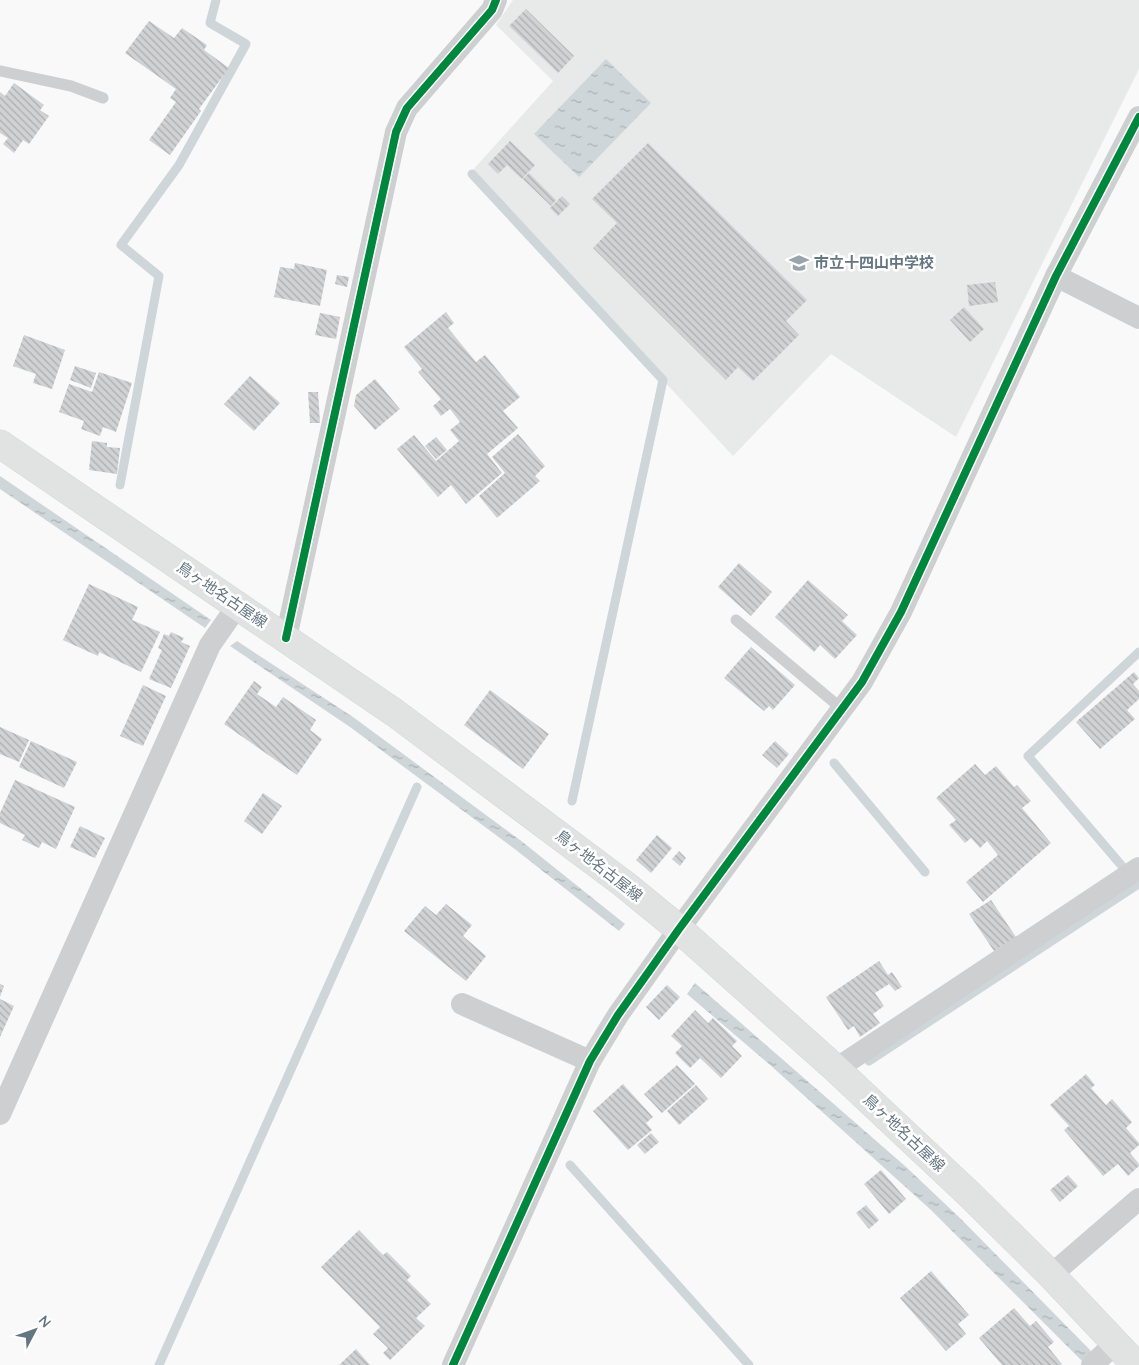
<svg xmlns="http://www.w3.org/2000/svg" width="1139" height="1365" viewBox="0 0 1139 1365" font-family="Quicksand,'Noto Sans JP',sans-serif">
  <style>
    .built { fill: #e8e9e9 }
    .water { fill: url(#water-ripples) }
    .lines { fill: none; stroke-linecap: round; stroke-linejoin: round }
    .stream { stroke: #ced6d9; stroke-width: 9 }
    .building { fill: url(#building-back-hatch) }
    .secondary-casing { stroke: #d5d6d7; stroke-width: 29 }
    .service { stroke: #cecfd0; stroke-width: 11 }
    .minor { stroke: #cecfd0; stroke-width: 22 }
    .secondary { stroke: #e1e2e2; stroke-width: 28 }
    .cycleway-casing { stroke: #fff; stroke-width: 11 }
    .cycleway { stroke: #00873e; stroke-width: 8 }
    .labels { text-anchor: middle; stroke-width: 5; stroke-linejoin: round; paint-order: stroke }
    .poi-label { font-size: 15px; font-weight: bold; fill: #657683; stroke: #fff; text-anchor: start }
    .street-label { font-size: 15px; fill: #657683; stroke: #fff }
  </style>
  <defs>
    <pattern id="water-ripples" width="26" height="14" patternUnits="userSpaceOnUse" patternTransform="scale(1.25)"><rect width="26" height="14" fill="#ced6d9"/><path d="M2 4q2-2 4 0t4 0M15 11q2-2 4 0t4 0" fill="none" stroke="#abb2b5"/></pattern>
    <pattern id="building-back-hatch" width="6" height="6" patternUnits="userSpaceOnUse" patternTransform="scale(1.25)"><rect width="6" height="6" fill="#d0d2d3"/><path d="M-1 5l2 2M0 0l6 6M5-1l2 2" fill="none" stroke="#acafb1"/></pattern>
  </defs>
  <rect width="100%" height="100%" fill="#f9f9f9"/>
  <!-- built -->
  <polygon class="built" points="513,0 1139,0 1139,69 956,437 831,354 733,456 471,172 553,81 496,25"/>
  <!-- water -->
  <g class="water">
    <polygon points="606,59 651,103 579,177 534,134"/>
    <polygon points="0,476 211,620 205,628 0,489"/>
    <polygon points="237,641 353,717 520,840 625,924 619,931 516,850 350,727 230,646"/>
    <polygon points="695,983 905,1166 961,1219 1091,1351 1086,1365 931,1210 769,1064 687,994"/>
  </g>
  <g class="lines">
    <!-- stream -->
    <g class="stream">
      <polyline points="472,174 663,380 572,801"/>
      <polyline points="120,485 159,276 121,245 179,165 246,44 210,23 216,0"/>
      <polyline points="834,763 925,872"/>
      <polyline points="1122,866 1028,756 1139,652"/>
      <polyline points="869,1061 1137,885"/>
      <polyline points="570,1165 749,1365"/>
      <polyline points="159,1365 417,787"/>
    </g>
  </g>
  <!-- building -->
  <g class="building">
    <polygon points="526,9 574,56 558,73 509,26"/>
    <polygon points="149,21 174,38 182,28 207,45 204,50 229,68 199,109 201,111 170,155 149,140 176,102 170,98 176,89 125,53"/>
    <polygon points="14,83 44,105 40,110 49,116 29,144 23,140 14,153 3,144 8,138 0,133 0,92 5,96"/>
    <polygon points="510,141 535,165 522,179 507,165 498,174 488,164"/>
    <polygon points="648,143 807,300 786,321 799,335 753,381 738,367 726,380 593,248 617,223 592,199"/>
    <polygon points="529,173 556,200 551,206 523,179"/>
    <polygon points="562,196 570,204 558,216 550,208"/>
    <polygon points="295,263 327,270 320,306 274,297 280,267 294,269"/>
    <polygon points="337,275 349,277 347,287 335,284"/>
    <polygon points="995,282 998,302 969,306 967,285"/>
    <polygon points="964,307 984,329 970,342 950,320"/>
    <polygon points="446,312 454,323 448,328 476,362 485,355 520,397 503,411 518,428 487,454 502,473 466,504 451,485 438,497 397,449 414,435 436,461 459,441 450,430 460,422 450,409 441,416 433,406 441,399 418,372 422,369 404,347"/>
    <polygon points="320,313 340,317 336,339 315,335"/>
    <polygon points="24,335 65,350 52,389 33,383 36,374 13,366"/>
    <polygon points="75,366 96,373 91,388 70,380"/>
    <polygon points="99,372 132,383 116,432 103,427 100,436 81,429 84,421 59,412 69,384 92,392"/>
    <polygon points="250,376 280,403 254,431 224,404"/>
    <polygon points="375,379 400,409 375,430 354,406 356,395"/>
    <polygon points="308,392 318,392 320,423 310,423"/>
    <polygon points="518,434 545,466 535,476 540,481 497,518 479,496 505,473 492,457"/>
    <polygon points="436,437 447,450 436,459 425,446"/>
    <polygon points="92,441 107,443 107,447 120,448 117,474 89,470"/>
    <polygon points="739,563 772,592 751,616 718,587"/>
    <polygon points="808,580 848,615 842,621 857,635 835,659 820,645 814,652 775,617"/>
    <polygon points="89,584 138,607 132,620 160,632 141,672 99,652 98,656 63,640"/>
    <polygon points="171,632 184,638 181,642 190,646 171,688 149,679 162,650 158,648 164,634 169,636"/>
    <polygon points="751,647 795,685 773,710 769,706 764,711 724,678"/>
    <polygon points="1134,672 1139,678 1133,684 1139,691 1139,699 1127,710 1135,719 1100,749 1076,722"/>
    <polygon points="254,681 262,687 257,694 276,707 283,697 316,720 310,730 322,739 297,775 224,724"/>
    <polygon points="143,685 166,696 143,746 120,736"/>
    <polygon points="490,690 549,734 523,769 464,725"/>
    <polygon points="0,727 29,740 19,762 0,754"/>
    <polygon points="31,741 77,762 64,788 19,767"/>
    <polygon points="775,741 789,754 777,768 762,755"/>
    <polygon points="975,764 985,775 996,766 1014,787 1017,785 1031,801 1022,808 1051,843 983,902 966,882 998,855 987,841 980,848 971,838 965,843 949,825 956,820 936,798"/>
    <polygon points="15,780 75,807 56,849 42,842 39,848 22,840 25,835 0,823 0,813"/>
    <polygon points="263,793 282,806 262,834 244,821"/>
    <polygon points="80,826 105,838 95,858 70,847"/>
    <polygon points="657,835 672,848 651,873 636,860"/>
    <polygon points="679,851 686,858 680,866 672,859"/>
    <polygon points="991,900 1016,937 994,951 969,914"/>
    <polygon points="446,904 472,925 463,936 486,956 466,981 404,931 425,906 436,915"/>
    <polygon points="879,961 888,975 892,972 902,987 895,991 889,984 875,993 884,1006 873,1014 880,1023 860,1037 854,1026 848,1030 826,997"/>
    <polygon points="0,984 4,986 0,997"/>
    <polygon points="667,985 680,997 659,1020 646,1007"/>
    <polygon points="0,999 14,1006 0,1037"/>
    <polygon points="695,1010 708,1023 713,1018 737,1041 732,1046 742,1056 721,1078 700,1058 690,1068 675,1053 682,1046 671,1036"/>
    <polygon points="677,1065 695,1084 662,1113 644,1094"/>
    <polygon points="1086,1074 1095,1085 1091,1088 1106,1105 1112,1099 1132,1122 1126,1128 1139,1143 1139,1145 1130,1153 1139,1164 1139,1166 1128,1176 1118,1164 1103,1176 1064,1130 1069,1126 1050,1105"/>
    <polygon points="623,1084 653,1117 646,1123 652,1130 628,1150 593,1111"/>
    <polygon points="696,1085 708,1099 679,1125 667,1111"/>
    <polygon points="651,1133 659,1142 645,1154 637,1145"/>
    <polygon points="881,1170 906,1199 889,1214 864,1184"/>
    <polygon points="1068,1175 1078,1186 1060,1202 1050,1190"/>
    <polygon points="866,1205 879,1220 869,1229 856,1213"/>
    <polygon points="359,1230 383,1255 387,1252 411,1276 407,1280 431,1304 416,1318 425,1326 390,1360 383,1353 388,1348 373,1334 380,1327 321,1267"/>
    <polygon points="931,1271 969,1315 958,1324 966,1334 946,1351 900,1298"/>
    <polygon points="1014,1308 1030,1326 1036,1321 1054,1342 1048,1347 1062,1364 1060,1365 1002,1365 979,1338"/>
    <polygon points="356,1349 370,1365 339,1365"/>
  </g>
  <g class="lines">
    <defs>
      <polyline id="secondary" points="0,444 395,713 624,884 679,929 836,1069 969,1194 1051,1275 1136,1365"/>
    </defs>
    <!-- secondary casing -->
    <use href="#secondary" class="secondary-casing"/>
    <!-- service -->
    <g class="service">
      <polyline points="0,71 71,86 103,98"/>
      <polyline points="736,620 842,709"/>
    </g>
    <!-- minor -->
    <g class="minor">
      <polyline points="1056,276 1139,318"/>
      <polyline points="286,638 396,132 407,108 492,10 496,0"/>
      <polyline points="462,1004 590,1061"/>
      <polyline points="836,1069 1139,868"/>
      <polyline points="0,1114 210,645 238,605"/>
      <polyline points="1051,1275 1139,1199"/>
      <polyline points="453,1365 590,1061 618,1015 679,929 862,682 901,612 1056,276 1139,117"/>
      <polyline points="1092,1365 1116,1343"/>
    </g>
    <!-- secondary -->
    <use href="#secondary" class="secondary"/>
    <defs>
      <g id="cycleway">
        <polyline points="286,638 396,132 407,108 492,10 496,0"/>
        <polyline points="453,1365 590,1061 618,1015 679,929 862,682 901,612 1056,276 1139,117"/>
      </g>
    </defs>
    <!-- cycleway casing -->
    <use href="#cycleway" class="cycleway-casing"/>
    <!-- cycleway -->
    <use href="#cycleway" class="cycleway"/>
  </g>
  <!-- icons -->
  <defs>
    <symbol id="school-bare" viewBox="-9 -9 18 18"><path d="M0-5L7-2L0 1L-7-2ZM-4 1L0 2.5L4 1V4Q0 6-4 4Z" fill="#99a4ac" stroke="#fff" stroke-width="2.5" paint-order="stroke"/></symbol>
  </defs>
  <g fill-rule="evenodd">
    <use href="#school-bare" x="785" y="249" width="28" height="28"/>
  </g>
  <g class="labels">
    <!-- poi labels -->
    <g class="poi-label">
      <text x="814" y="268">市立十四山中学校</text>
    </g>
    <!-- street labels -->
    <g class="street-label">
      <text transform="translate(222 595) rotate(34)" y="5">鳥ヶ地名古屋線</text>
      <text transform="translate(599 866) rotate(38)" y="5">鳥ヶ地名古屋線</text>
      <text transform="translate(904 1133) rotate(43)" y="5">鳥ヶ地名古屋線</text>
    </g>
  </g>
  <!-- north arrow -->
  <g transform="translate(35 1330) rotate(49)" stroke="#ffffff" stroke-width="4" paint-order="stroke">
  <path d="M0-4L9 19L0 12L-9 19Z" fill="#657683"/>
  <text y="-8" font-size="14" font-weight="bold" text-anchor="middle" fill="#657683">N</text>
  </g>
</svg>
